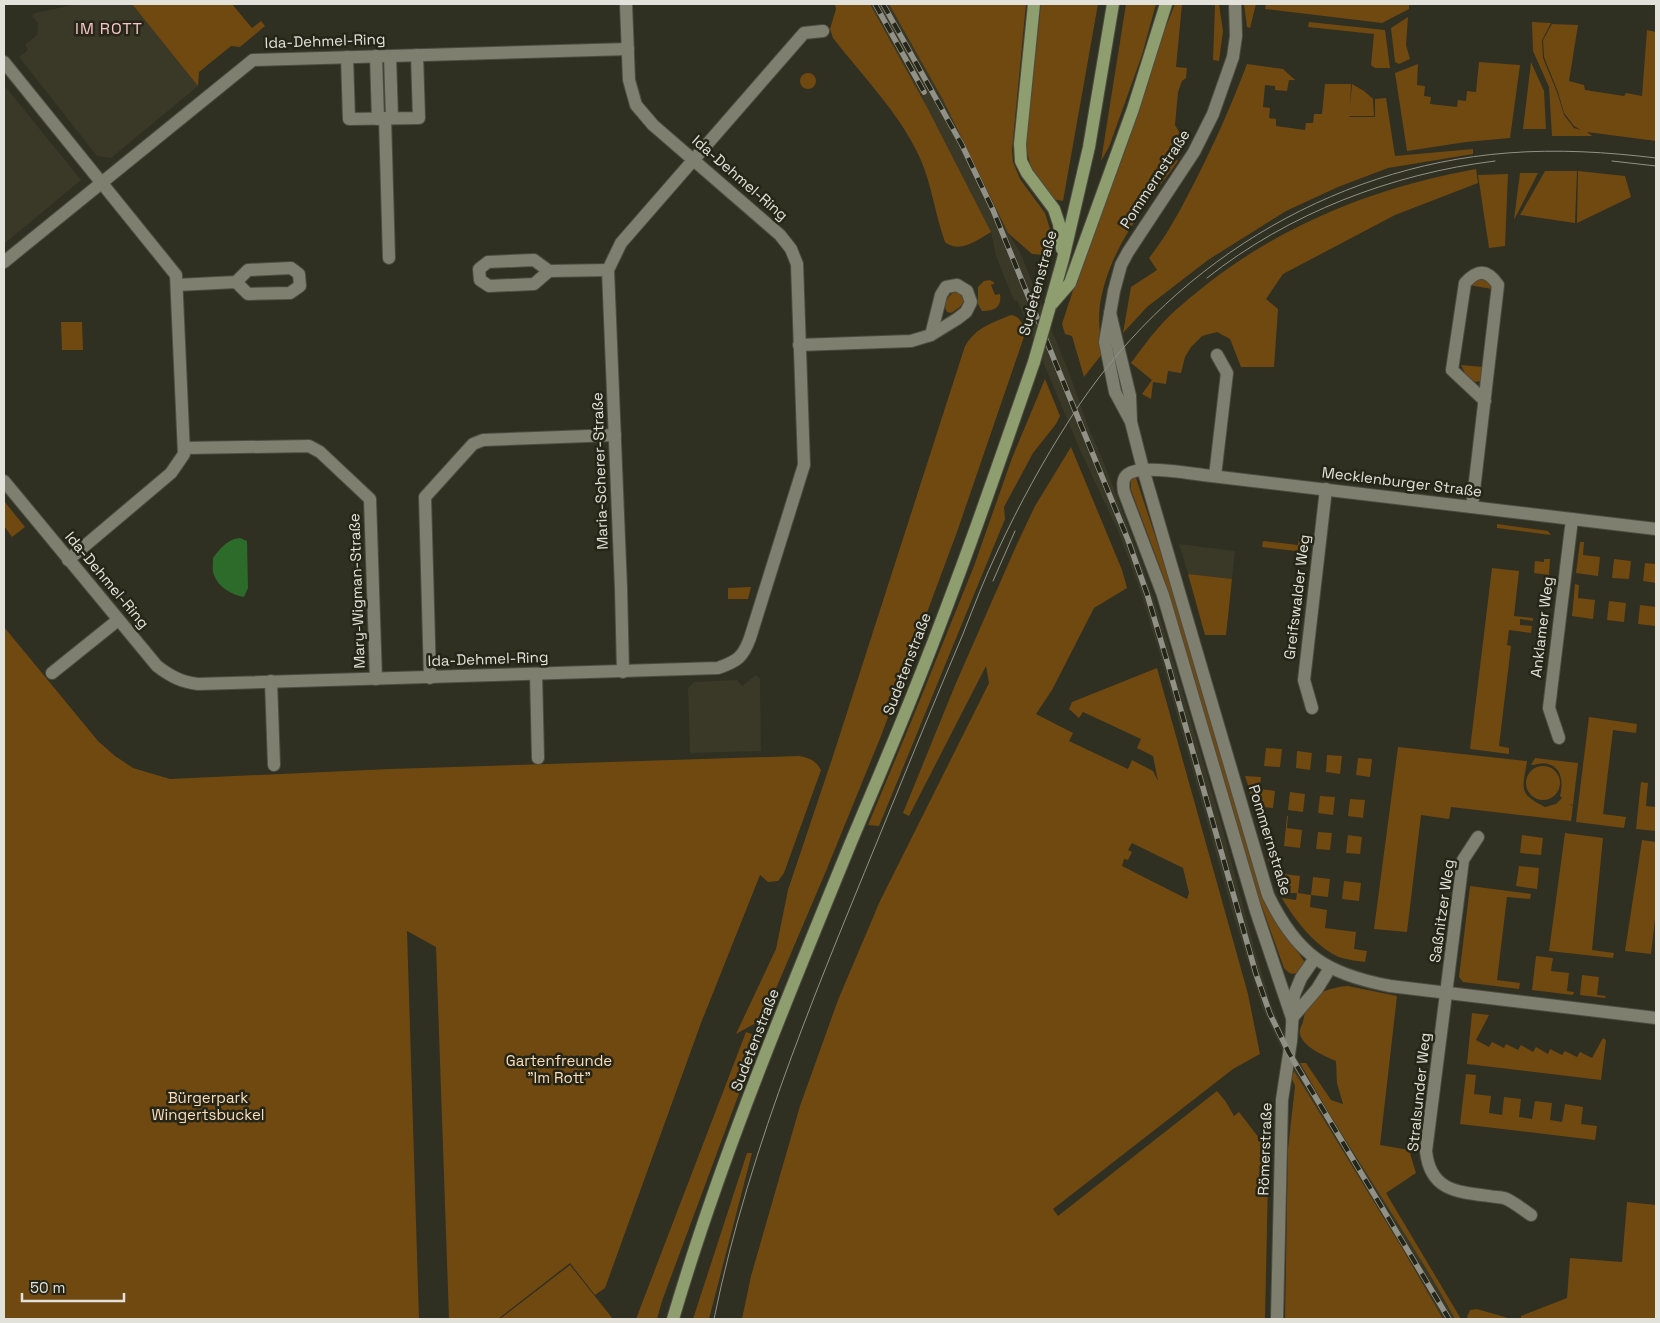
<svg xmlns="http://www.w3.org/2000/svg" width="1660" height="1323" viewBox="0 0 1660 1323" font-family="'Space Grotesk',sans-serif">
  <style>
    .built { fill: #3a3927 }
    .green { fill: #704911; fill-rule: evenodd }
    .water { fill: #2d6b2a }
    .lines { fill: none; stroke-linecap: round; stroke-linejoin: round }
    .minor-casing { stroke: #4c4c41; stroke-width: 14 }
    .major-casing { stroke: #4c4c41; stroke-width: 14 }
    .minor { stroke: #7f7f70; stroke-width: 12 }
    .major { stroke: #8f9e6e; stroke-width: 12 }
    .tram { stroke: #919187; stroke-width: 1 }
    .rail-casing { stroke: #919187; stroke-width: 5.5 }
    .rail { stroke: #252518; stroke-width: 4; stroke-dasharray: 11; stroke-linecap: butt }
    .major-bridge-casing { stroke: #4c4c41; stroke-width: 14; stroke-linecap: butt }
    .major-bridge { stroke: #8f9e6e; stroke-width: 12 }
    .labels { text-anchor: middle; stroke-width: 5; stroke-linejoin: round; paint-order: stroke }
    .street-label { font-size: 15px; fill: #e2e2da; stroke: #252518 }
    .park-label { font-size: 15px; fill: #fedeba; stroke: #252518 }
    .neighbourhood-label { font-size: 16px; letter-spacing: 1px; fill: #f9c4c6; stroke: #252518 }
  </style>
  <rect width="100%" height="100%" fill="#2f2f22"/>
  <!-- built -->
  <g class="built">
    <polygon points="78,4 132,4 198,86 111,158 97,156 19,57 28,50 25,45 37,35 38,23 32,16 35,13"/>
    <polygon points="870,4 889,4 943,100 1008,233 1020,252 1070,375 1086,421 1108,473 1140,558 1168,642 1220,819 1254,947 1272,1007 1284,1034 1309,1080 1409,1239 1455,1319 1443,1319 1402,1248 1307,1093 1280,1046 1263,1010 1232,911 1163,665 1138,584 1118,531 1080,450 1017,300 1014,301 996,256 991,232 928,109"/>
    <polygon points="4,85 81,180 4,244"/>
    <polygon points="1179,544 1235,551 1232,579 1188,574"/>
    <polygon points="756,675 760,679 761,751 690,753 688,688 694,682 737,680 742,686"/>
  </g>
  <!-- green -->
  <g class="green">
    <polygon points="132,4 232,4 252,28 261,21 265,26 240,47 231,46 199,72 198,86"/>
    <path d="M 835,4 L 870,4 L 928,109 L 991,232 C 977,240 960,254 945,242 C 935,215 932,185 920,158 C 899,112 863,77 833,38 L 830,29 L 836,9 Z"/>
    <polygon points="889,4 1026,4 1012,150 1013,162 1020,179 1045,213 1050,229 1045,255 1032,254 1008,233 943,100"/>
    <polygon points="1041,4 1098,4 1063,201 1053,199 1031,169 1026,146"/>
    <polygon points="1126,4 1156,4 1142,55 1109,147 1101,161"/>
    <path d="M 1175,4 L 1182,4 L 1176,67 L 1187,68 L 1186,78 L 1182,81 L 1178,92 L 1175,125 L 1181,135 L 1174,157 L 1178,161 C 1145,207 1110,246 1100,304 C 1098,320 1100,338 1102,354 L 1084,377 L 1072,336 L 1065,334 L 1062,324 C 1097,216 1133,108 1175,4 Z"/>
    <polygon points="1208,4 1219,4 1223,31 1219,61 1213,60 1215,5"/>
    <polygon points="1244,4 1256,4 1250,28 1247,27"/>
    <polygon points="1266,4 1409,4 1409,9 1382,23 1265,9"/>
    <polygon points="1408,17 1406,45 1410,59 1399,64 1395,62 1391,28"/>
    <polygon points="1309,22 1385,30 1390,68 1375,68 1371,65 1374,34 1308,27"/>
    <polygon points="1532,22 1551,23 1542,40 1543,58 1557,92 1564,115 1574,128 1581,130 1574,126 1564,113 1558,92 1544,57 1543,40 1552,24 1578,25 1569,81 1584,85 1585,90 1624,96 1626,93 1642,96 1647,30 1656,32 1656,141 1587,132 1592,136 1552,136 1549,87 1533,51"/>
    <polygon points="1479,62 1520,65 1510,138 1466,142 1407,151 1395,73 1418,64 1417,85 1425,86 1424,96 1431,97 1430,104 1457,107 1458,100 1466,101 1467,91 1476,92"/>
    <polygon points="1531,62 1544,91 1546,129 1523,129"/>
    <path d="M 1247,64 L 1283,69 L 1295,80 L 1289,80 L 1287,91 L 1275,90 L 1275,86 L 1265,85 L 1263,107 L 1270,108 L 1269,118 L 1276,119 L 1276,126 L 1305,130 L 1306,123 L 1313,123 L 1314,114 L 1322,114 L 1325,84 L 1351,84 L 1350,106 L 1352,84 L 1364,91 L 1373,99 L 1374,116 L 1350,116 L 1349,117 L 1375,117 L 1375,99 L 1386,98 L 1395,156 L 1473,149 L 1473,154 L 1388,168 L 1338,187 L 1286,211 L 1208,260 L 1147,307 L 1123,333 L 1131,287 L 1157,270 L 1149,258 C 1165,238 1177,216 1189,193 C 1211,151 1230,109 1247,64 Z"/>
    <circle cx="808" cy="81" r="8"/>
    <path d="M 1476,169 L 1478,183 L 1395,215 L 1283,274 L 1266,299 L 1278,309 L 1274,367 L 1241,367 L 1230,339 L 1217,332 L 1202,336 L 1191,347 L 1185,357 L 1181,373 L 1168,371 L 1166,384 L 1153,382 L 1151,399 L 1142,394 L 1152,380 L 1131,363 C 1140,351 1149,338 1159,327 C 1173,311 1191,297 1207,284 C 1287,222 1377,187 1476,169 Z"/>
    <polygon points="1545,171 1577,171 1575,223 1520,215"/>
    <polygon points="1578,171 1625,176 1631,197 1577,223"/>
    <polygon points="1520,173 1538,173 1514,220"/>
    <polygon points="1508,174 1505,246 1489,248 1478,175"/>
    <polygon points="1478,278 1486,279 1492,284 1492,289 1469,285"/>
    <path d="M 990,280 L 995,283 L 991,285 L 995,295 L 1000,294 C 1002,307 995,311 982,311 L 978,304 L 978,287 L 984,281 Z"/>
    <path d="M 954,292 L 960,293 L 964,301 L 960,307 L 951,313 L 947,312 C 942,304 948,296 954,292 Z"/>
    <path d="M 1011,315 C 1020,316 1022,324 1026,331 L 957,532 L 881,736 L 826,871 L 763,1019 L 736,1034 L 776,949 L 788,890 L 834,753 L 965,346 C 978,326 990,324 1011,315 Z"/>
    <polygon points="61,322 82,322 83,350 62,350"/>
    <polygon points="1461,365 1483,367 1481,381 1474,382 1466,375"/>
    <polygon points="1045,379 1060,416 1056,424 1033,453 1004,507 1005,519 879,826 868,825 913,717 974,566 1012,458"/>
    <path d="M 1071,447 L 1122,570 L 1127,588 L 1094,608 L 1052,690 L 1036,714 L 1073,733 L 1069,741 L 1128,769 L 1132,760 L 1153,771 L 1158,781 L 1153,756 L 1137,748 L 1141,739 L 1083,712 L 1079,718 L 1069,709 L 1072,702 L 1157,668 L 1248,994 L 1260,1054 L 1233,1069 L 1053,1209 L 1058,1216 L 1217,1091 L 1226,1102 L 1234,1116 L 1239,1112 L 1259,1138 L 1269,1134 L 1265,1319 L 742,1319 L 751,1276 L 800,1106 L 838,1000 L 880,901 L 989,683 L 986,666 L 909,816 L 903,813 L 956,683 L 1017,544 L 1035,506 ZM 1132,843 L 1183,868 L 1189,893 L 1187,899 L 1122,866 L 1124,859 L 1128,860 L 1132,852 L 1128,850 Z"/>
    <path d="M 1135,475 L 1178,605 L 1275,920 L 1304,961 L 1305,964 C 1299,974 1292,978 1284,968 L 1256,890 L 1160,567 L 1131,490 L 1131,479 Z"/>
    <polygon points="4,501 25,527 12,537 4,526"/>
    <polygon points="1497,524 1548,531 1551,535 1497,528"/>
    <polygon points="1300,534 1305,534 1304,552 1262,547 1263,541 1298,545"/>
    <polygon points="1580,542 1584,542 1583,555 1600,557 1598,576 1576,573"/>
    <polygon points="1544,559 1550,559 1549,575 1534,573 1535,561 1544,562"/>
    <polygon points="1614,559 1631,561 1629,579 1612,578"/>
    <polygon points="1645,563 1656,564 1656,583 1643,581"/>
    <polygon points="1492,568 1519,571 1514,616 1533,618 1533,621 1520,619 1520,625 1532,626 1531,633 1509,630 1507,645 1511,646 1499,746 1509,748 1509,754 1470,749"/>
    <polygon points="1188,574 1232,579 1226,635 1205,635"/>
    <polygon points="1575,584 1579,585 1578,598 1595,600 1593,619 1572,616"/>
    <polygon points="751,587 748,599 728,599 728,588"/>
    <polygon points="1609,601 1626,603 1624,622 1607,620"/>
    <polygon points="1640,605 1656,607 1655,626 1638,624"/>
    <path d="M 4,627 L 98,741 L 115,756 L 133,768 L 170,779 L 390,769 L 799,756 C 810,758 815,760 821,770 L 784,873 L 778,881 L 768,882 L 760,875 L 701,1023 L 605,1288 L 595,1295 L 570,1263 L 498,1319 L 449,1319 L 436,947 L 407,931 L 419,1319 L 4,1319 Z"/>
    <polygon points="1589,717 1637,724 1636,733 1613,730 1603,814 1626,817 1624,828 1576,822"/>
    <path d="M 1398,747 L 1527,761 C 1523,789 1517,793 1545,807 L 1556,804 L 1562,798 L 1560,796 C 1563,784 1563,768 1548,764 C 1543,762 1537,765 1531,765 L 1535,758 L 1578,763 L 1573,805 L 1568,804 L 1573,806 L 1571,821 L 1451,807 L 1449,819 L 1421,815 L 1407,932 L 1374,929 Z"/>
    <polygon points="1266,748 1282,749 1280,767 1264,766"/>
    <polygon points="1297,751 1312,753 1310,770 1296,768"/>
    <polygon points="1327,755 1342,756 1340,774 1326,772"/>
    <polygon points="1358,758 1372,759 1370,777 1356,775"/>
    <circle cx="1543" cy="783" r="17"/>
    <polygon points="1245,776 1261,777 1260,789 1275,791 1273,808 1255,806"/>
    <polygon points="1641,782 1648,783 1646,806 1656,807 1656,831 1636,829"/>
    <polygon points="1290,792 1305,794 1303,812 1288,810"/>
    <polygon points="1320,796 1335,797 1333,815 1318,813"/>
    <polygon points="1350,799 1365,800 1363,818 1348,816"/>
    <polygon points="1287,816 1288,816 1287,828 1302,830 1300,848 1284,846"/>
    <polygon points="1318,832 1332,833 1330,850 1316,849"/>
    <polygon points="1565,833 1603,838 1592,950 1614,953 1613,958 1549,951"/>
    <polygon points="1348,835 1362,837 1360,854 1346,853"/>
    <polygon points="1522,835 1543,838 1541,855 1520,853"/>
    <polygon points="1642,840 1656,842 1656,910 1651,954 1625,951"/>
    <path d="M 1268,859 L 1277,860 L 1276,873 L 1300,876 L 1298,893 L 1311,895 L 1313,877 L 1330,879 L 1328,897 L 1311,895 L 1310,907 L 1327,910 L 1325,928 L 1356,932 L 1354,949 L 1367,951 L 1365,962 C 1358,961 1349,960 1342,958 C 1319,951 1293,918 1282,898 L 1296,900 L 1297,893 L 1290,893 L 1291,886 L 1279,885 Z"/>
    <polygon points="1519,866 1539,868 1537,889 1516,886"/>
    <polygon points="1344,881 1361,883 1359,901 1342,899"/>
    <polygon points="1470,886 1531,894 1530,899 1507,897 1497,980 1520,983 1519,989 1463,982 1459,977"/>
    <polygon points="1536,956 1553,958 1551,971 1569,973 1567,991 1574,992 1573,995 1532,990"/>
    <polygon points="1582,975 1599,977 1597,995 1606,996 1605,998 1580,995"/>
    <path d="M 1348,986 L 1397,996 L 1380,1145 L 1409,1150 L 1416,1173 L 1386,1193 L 1461,1319 L 1455,1319 C 1407,1231 1348,1150 1300,1063 L 1306,1063 L 1331,1100 L 1343,1104 L 1337,1083 L 1336,1061 C 1324,1056 1306,1048 1301,1037 C 1298,1032 1301,1027 1303,1022 C 1304,1016 1306,1008 1309,1003 C 1318,991 1333,987 1348,986 Z"/>
    <polygon points="1472,1013 1489,1015 1476,1040 1489,1047 1492,1042 1504,1048 1506,1044 1518,1050 1521,1045 1533,1052 1536,1047 1548,1054 1550,1049 1562,1055 1565,1051 1577,1057 1580,1052 1592,1058 1603,1038 1606,1040 1601,1080 1467,1064"/>
    <polygon points="746,1032 760,1037 662,1301 657,1319 636,1319"/>
    <polygon points="1294,1071 1402,1248 1443,1319 1285,1319 1288,1149 1295,1086 1291,1077"/>
    <polygon points="1466,1074 1476,1075 1474,1094 1491,1096 1489,1113 1502,1115 1504,1097 1521,1099 1519,1117 1532,1119 1535,1101 1552,1103 1550,1120 1562,1122 1565,1104 1583,1107 1581,1124 1597,1126 1595,1140 1460,1124"/>
    <polygon points="747,1153 752,1153 709,1319 693,1319"/>
    <polygon points="1627,1202 1656,1205 1656,1319 1521,1319 1521,1316 1567,1298 1570,1258 1622,1262"/>
    <polygon points="570,1265 613,1319 500,1319"/>
    <polygon points="1477,1309 1508,1318 1511,1319 1468,1319 1467,1317 1470,1310"/>
  </g>
  <!-- water -->
  <path class="water" d="M 240,538 L 247,541 L 248,588 L 244,597 C 232,595 218,587 214,575 C 212,571 213,563 213,558 C 220,549 227,539 240,538 Z"/>
  <g class="lines">
    <defs>
      <g id="minor">
        <polyline points="376,56 378,119"/>
        <polyline points="390,56 392,118"/>
        <polyline points="347,57 349,119 419,118 417,55"/>
        <polyline points="4,62 176,275 184,454 171,473 68,560"/>
        <polyline points="385,118 389,258"/>
        <polyline points="4,262 253,60 628,49"/>
        <polyline points="549,271 534,260 488,262 479,269 480,280 489,286 534,284 549,271 608,270"/>
        <polyline points="177,285 236,282 248,270 291,268 299,274 300,286 290,293 248,294 236,282"/>
        <path d="M 1110,313 L 1130,396 L 1131,422 L 1143,469 L 1268,895 C 1297,955 1326,974 1390,986 L 1656,1018"/>
        <polyline points="799,345 911,341 931,335 957,319 966,312 971,302 967,291 957,285 946,287 941,295 931,335"/>
        <polyline points="1130,420 1115,392 1105,342 1114,291 1121,265 1128,252 1194,152 1213,114 1233,57 1236,36 1235,4"/>
        <polyline points="184,448 309,446 320,452 370,499 376,679"/>
        <polyline points="1215,476 1227,373 1217,355"/>
        <path d="M 4,481 L 157,666 C 170,676 181,682 198,684 L 718,668 C 738,661 743,657 750,638 L 804,465 L 797,264 L 791,249 L 780,235 L 653,125 L 636,105 L 629,80 L 626,4"/>
        <path d="M 1472,507 L 1498,285 C 1487,269 1478,269 1465,283 L 1452,370 L 1485,401"/>
        <polyline points="623,672 621,588 608,270 621,243 804,33 823,31"/>
        <polyline points="52,673 118,620"/>
        <polyline points="536,674 538,758"/>
        <polyline points="430,678 425,497 473,444 483,440 615,435"/>
        <polyline points="271,681 274,765"/>
        <polyline points="1312,708 1304,680 1326,489"/>
        <polyline points="1559,738 1549,708 1572,519"/>
        <path d="M 1478,837 L 1463,860 L 1426,1151 C 1430,1190 1456,1192 1489,1196 C 1493,1197 1500,1197 1504,1198 C 1513,1201 1523,1210 1531,1215"/>
        <path d="M 1292,1018 L 1256,911 L 1163,595 L 1124,492 C 1123,486 1122,478 1128,474 C 1140,465 1187,473 1203,475 L 1656,529"/>
        <polyline points="1292,1018 1317,989 1330,968"/>
        <polyline points="1277,1319 1282,1100 1291,1041 1294,995 1301,978 1315,958"/>
      </g>
      <g id="major">
        <polyline points="1034,4 1020,144 1021,161 1027,173 1054,209 1059,224 1062,249"/>
        <polyline points="1051,302 1063,259 1089,147 1113,4"/>
        <polyline points="1050,306 1070,283 1133,109 1166,4"/>
        <path d="M 673,1319 C 720,1159 786,1001 849,847 C 872,792 896,737 918,681 C 960,576 997,469 1034,362"/>
      </g>
    </defs>
    <!-- minor casing -->
    <use href="#minor" class="minor-casing"/>
    <!-- major casing -->
    <use href="#major" class="major-casing"/>
    <!-- minor -->
    <use href="#minor" class="minor"/>
    <!-- major -->
    <use href="#major" class="major"/>
    <!-- tram -->
    <g class="tram">
      <polyline points="1612,161 1656,166"/>
      <path d="M 1207,278 C 1289,213 1391,174 1495,161"/>
      <polyline points="993,581 1015,531"/>
      <path d="M 714,1319 C 750,1142 822,977 890,810 C 914,751 938,693 963,634 C 974,606 985,577 998,550 C 1019,505 1043,461 1070,419 C 1166,268 1328,167 1507,153 C 1557,149 1607,152 1656,158"/>
    </g>
    <defs>
      <g id="rail">
        <polyline points="875,4 924,92"/>
        <polyline points="883,4 962,145 993,210 1128,540 1147,594 1167,661 1256,974 1270,1014 1289,1053 1449,1319"/>
      </g>
    </defs>
    <!-- rail casing -->
    <use href="#rail" class="rail-casing"/>
    <!-- rail -->
    <use href="#rail" class="rail"/>
    <defs>
      <polyline id="major-bridge" points="1034,362 1050,306"/>
    </defs>
    <!-- major-bridge casing -->
    <use href="#major-bridge" class="major-bridge-casing"/>
    <!-- major-bridge -->
    <use href="#major-bridge" class="major-bridge"/>
  </g>
  <g class="labels">
    <!-- street labels -->
    <g class="street-label">
      <text transform="translate(325 41) rotate(-2)" y="5">Ida-Dehmel-Ring</text>
      <text transform="translate(740 178) rotate(41)" y="5">Ida-Dehmel-Ring</text>
      <text transform="translate(1155 179) rotate(-57)" y="5">Pommernstraße</text>
      <text transform="translate(1038 283) rotate(-75)" y="5">Sudetenstraße</text>
      <text transform="translate(600 471) rotate(-92)" y="5">Maria-Scherer-Straße</text>
      <text transform="translate(1402 482) rotate(7)" y="5">Mecklenburger Straße</text>
      <text transform="translate(107 580) rotate(50)" y="5">Ida-Dehmel-Ring</text>
      <text transform="translate(357 591) rotate(-92)" y="5">Mary-Wigman-Straße</text>
      <text transform="translate(1297 597) rotate(-83)" y="5">Greifswalder Weg</text>
      <text transform="translate(1542 627) rotate(-83)" y="5">Anklamer Weg</text>
      <text transform="translate(488 659) rotate(-2)" y="5">Ida-Dehmel-Ring</text>
      <text transform="translate(907 664) rotate(-69)" y="5">Sudetenstraße</text>
      <text transform="translate(1270 840) rotate(73)" y="5">Pommernstraße</text>
      <text transform="translate(1442 911) rotate(-82)" y="5">Saßnitzer Weg</text>
      <text transform="translate(755 1040) rotate(-69)" y="5">Sudetenstraße</text>
      <text transform="translate(1419 1092) rotate(-84)" y="5">Stralsunder Weg</text>
      <text transform="translate(1265 1149) rotate(-88)" y="5">Römerstraße</text>
    </g>
    <!-- park labels -->
    <g class="park-label">
      <text x="559" y="1066">Gartenfreunde<tspan x="559" dy="17">"Im Rott"</tspan></text>
      <text x="208" y="1103">Bürgerpark<tspan x="208" dy="17">Wingertsbuckel</tspan></text>
    </g>
    <!-- neighbourhood labels -->
    <g class="neighbourhood-label">
      <text x="109" y="34">IM ROTT</text>
    </g>
  </g>
  <!-- border -->
  <rect width="1660" height="1323" fill="none" stroke="#e2e2da" stroke-width="10"/>
  <!-- scale -->
  <path d="M22 1293v8h102v-8" fill="none" stroke="#e2e2da" stroke-width="2.5"/>
  <text x="30" y="1293" font-size="15" fill="#e2e2da" stroke="#252518" stroke-width="4" paint-order="stroke">50 m</text>
</svg>
